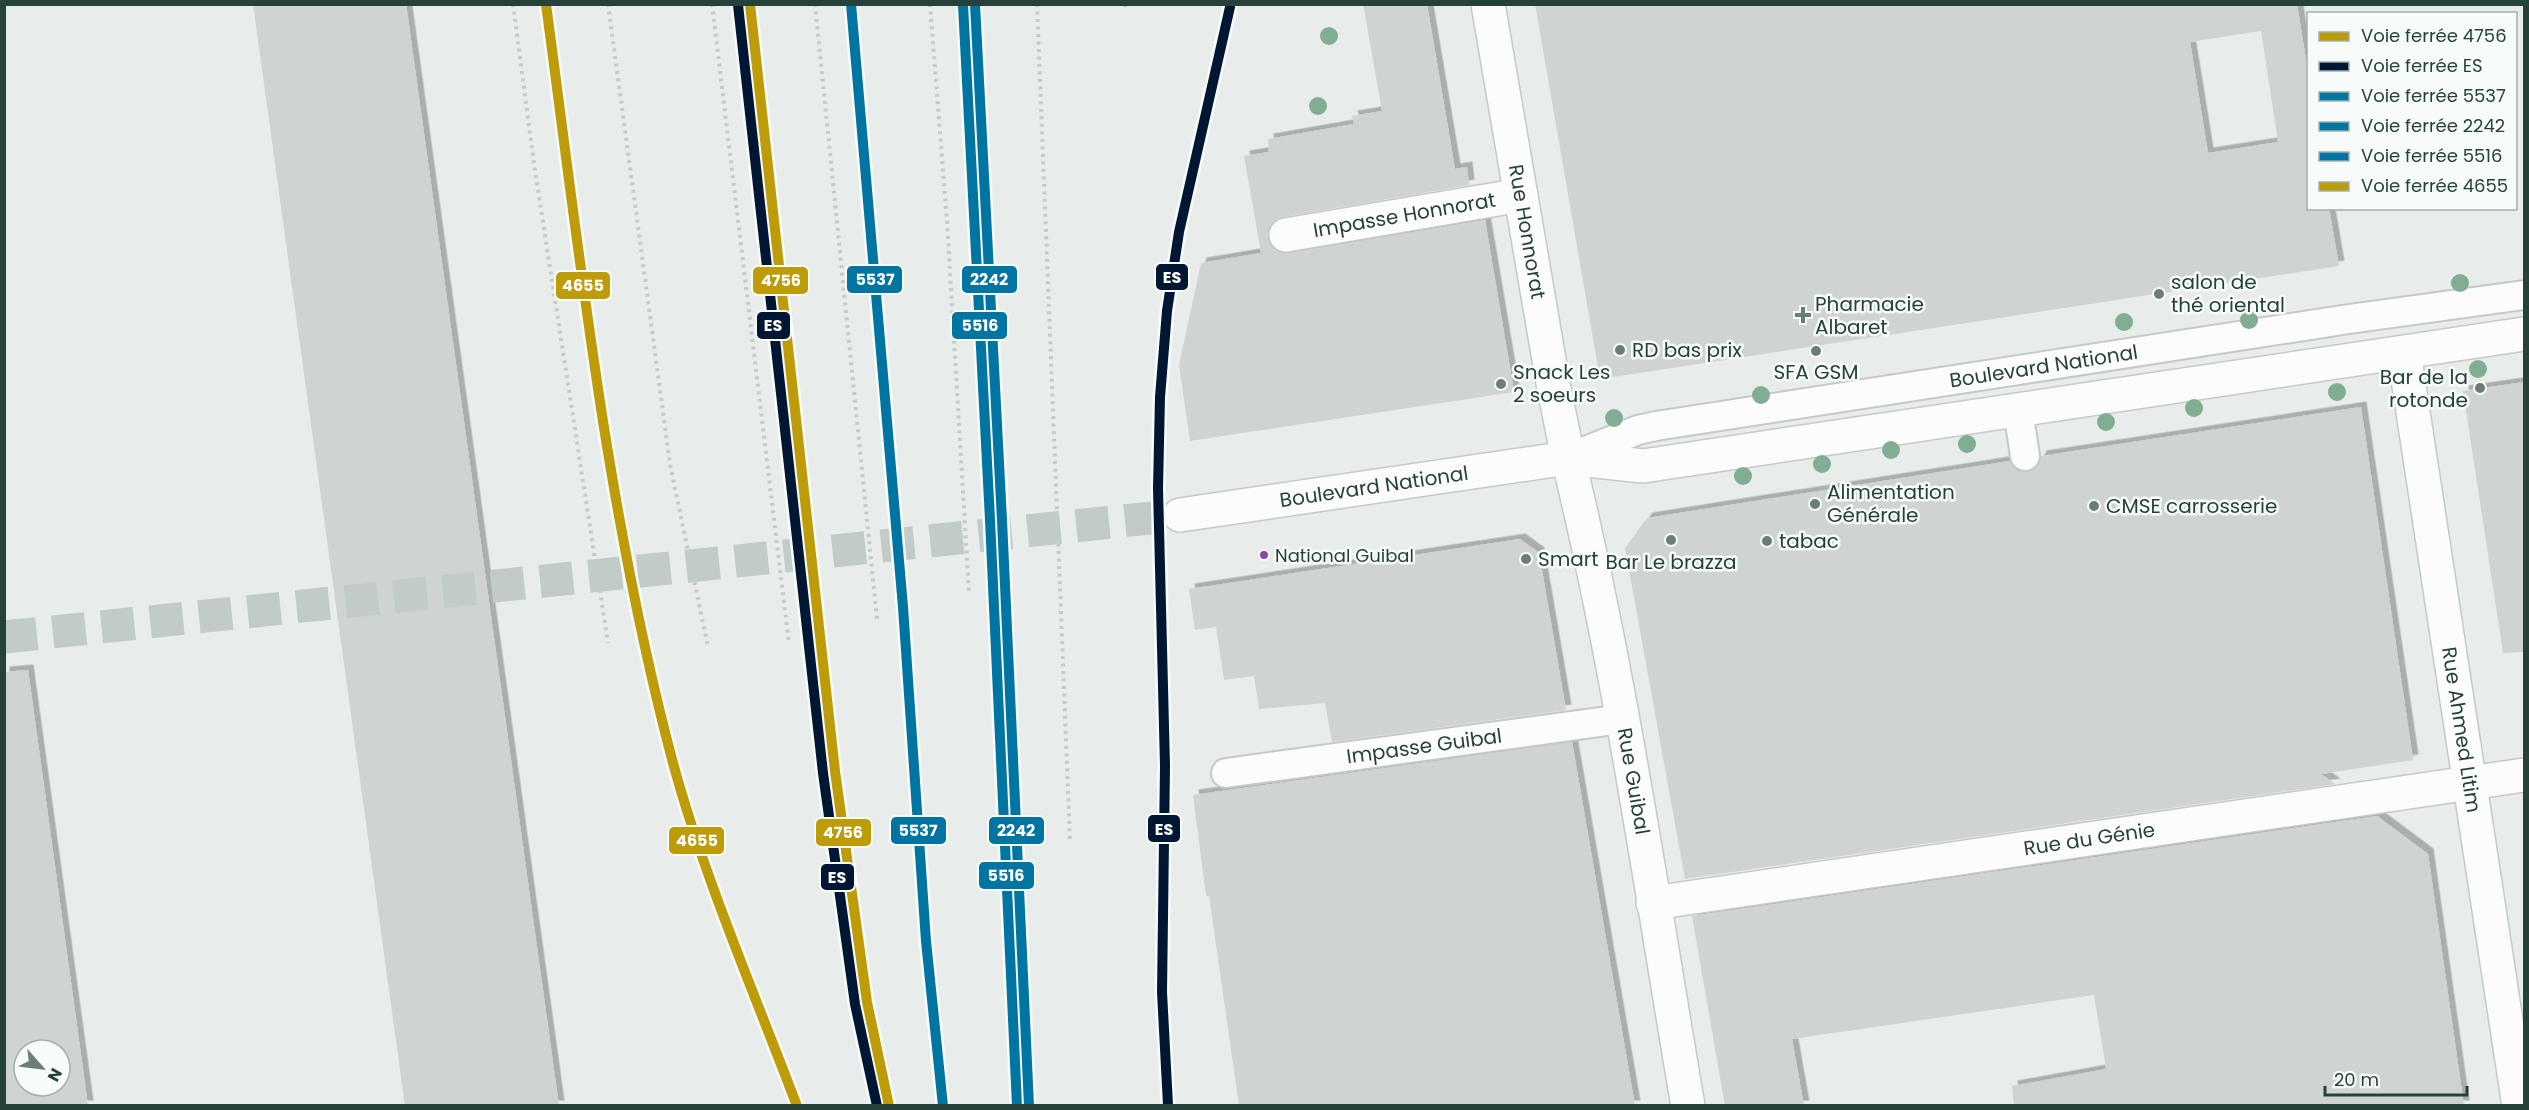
<svg xmlns="http://www.w3.org/2000/svg" width="2529" height="1110" viewBox="0 0 2529 1110" font-family="Poppins,sans-serif">
  <style>
    .building { fill: #cfd4d2; fill-rule: evenodd; filter: url(#shadow) }
    .lines { fill: none; stroke-linecap: round; stroke-linejoin: round }
    .tertiary-tunnel { stroke: #c1cbc8; stroke-width: 33; stroke-dasharray: 33 16; stroke-linecap: butt }
    .service-casing { stroke: #c5cac8; stroke-width: 32 }
    .minor-casing { stroke: #c5cac8; stroke-width: 36 }
    .tertiary-casing { stroke: #c5cac8; stroke-width: 36 }
    .path { stroke: #c3ccca; stroke-width: 4; stroke-dasharray: 3 4.5; stroke-linecap: butt }
    .service { stroke: #fcfcfc; stroke-width: 28 }
    .minor { stroke: #fcfcfc; stroke-width: 33 }
    .tertiary { stroke: #fcfcfc; stroke-width: 33 }
    .rail-1-casing { stroke: #f7fbf9; stroke-width: 15 }
    .rail-2-casing { stroke: #f7fbf9; stroke-width: 15 }
    .rail-3-casing { stroke: #f7fbf9; stroke-width: 15 }
    .rail-4-casing { stroke: #f7fbf9; stroke-width: 15 }
    .rail-5-casing { stroke: #f7fbf9; stroke-width: 15 }
    .rail-6-casing { stroke: #f7fbf9; stroke-width: 15 }
    .rail-1 { stroke: #bd9b09; stroke-width: 10 }
    .rail-2 { stroke: #011633; stroke-width: 10 }
    .rail-3 { stroke: #0075a1; stroke-width: 10 }
    .rail-4 { stroke: #0075a1; stroke-width: 10 }
    .rail-5 { stroke: #0075a1; stroke-width: 10 }
    .rail-6 { stroke: #bd9b09; stroke-width: 10 }
    .tree { fill: #81ae93 }
    .poi-dot { fill: #697e78; stroke: #f7fbf9; stroke-width: 2 }
    .bus-dot { fill: #8e44ad; stroke: #f7fbf9; stroke-width: 2 }
    .labels { text-anchor: middle; stroke-width: 5; stroke-linejoin: round; paint-order: stroke }
    .bus-label { font-size: 18px; fill: #24423a; stroke: #f7fbf9; text-anchor: start }
    .street-label { font-size: 20px; fill: #24423a; stroke: #f7fbf9 }
    .poi-label { font-size: 20px; fill: #24423a; stroke: #f7fbf9; text-anchor: start }
    .line-badge { stroke: #f7fbf9; stroke-width: 2 }
    .badge-label { font-size: 16px; text-anchor: middle; font-weight: bold; fill: #fff }
  </style>
  <defs>
    <filter id="shadow"><feDropShadow dx="5.5" dy="-5.5" stdDeviation="0" flood-color="#0004"/></filter>
  </defs>
  <rect width="100%" height="100%" fill="#e8edeb"/>
  <!-- building -->
  <g class="building">
    <polygon points="253,4 406,4 559,1106 405,1106"/>
    <polygon points="1363,4 1427,4 1455,169 1467,167 1469,185 1283,217 1275,220 1269,228 1268,239 1271,246 1279,252 1289,253 1485,220 1514,392 1190,441 1179,365 1201,263 1261,253 1244,156 1269,152 1268,139 1354,124 1352,116 1382,111"/>
    <path d="M 1535,4 L 2297,4 L 2308,73 L 2308,208 L 2329,208 L 2339,266 L 1600,379 ZM 2261,31 L 2278,142 L 2208,153 L 2190,42 Z"/>
    <polygon points="2524,382 2524,652 2503,653 2463,391"/>
    <polygon points="2361,407 2413,760 2321,774 2335,784 1685,879 1625,548 1647,518 2010,461 2018,471 2028,472 2036,468 2041,456"/>
    <polygon points="1520,539 1539,553 1566,710 1332,742 1325,703 1259,709 1254,676 1224,680 1216,627 1195,630 1189,589"/>
    <path d="M 28,670 L 88,1106 L 4,1106 L 4,672 ZM 24,1050 L 60,1050 L 60,1086 L 24,1086 Z"/>
    <polygon points="1572,742 1635,1106 1239,1106 1209,896 1206,896 1193,795"/>
    <polygon points="2377,816 2428,854 2464,1106 2014,1106 2012,1086 2106,1069 2094,995 1792,1039 1804,1106 1725,1106 1692,916"/>
  </g>
  <g class="lines">
    <!-- tertiary-tunnel -->
    <polyline class="tertiary-tunnel" points="4,637 1180,515"/>
    <defs>
      <g id="service">
        <polyline points="2018,410 2025,456"/>
        <path id="s1" d="M 1568,458 L 1638,430 L 1656,426 L 2349,319 L 2524,295"/>
        <path id="s2" d="M 1226,773 L 1622,719"/>
      </g>
      <g id="minor">
        <path id="s3" d="M 1286,235 L 1521,195"/>
        <path id="s4" d="M 2404,353 L 2519,1106"/>
        <path id="s5" d="M 1568,458 C 1620,671 1651,889 1688,1106"/>
        <path id="s6" d="M 1653,903 L 2524,775"/>
      </g>
      <g id="tertiary">
        <path id="s7" d="M 1488,4 L 1553,383 L 1568,458"/>
        <path id="s8" d="M 1180,515 L 1568,458 L 1643,466 L 2524,334"/>
      </g>
    </defs>
    <!-- service casing -->
    <use href="#service" class="service-casing"/>
    <!-- minor casing -->
    <use href="#minor" class="minor-casing"/>
    <!-- tertiary casing -->
    <use href="#tertiary" class="tertiary-casing"/>
    <!-- path -->
    <g class="path">
      <polyline points="513,4 534,164 608,643"/>
      <polyline points="608,4 670,464 708,647"/>
      <polyline points="712,4 789,644"/>
      <polyline points="815,4 877,619"/>
      <polyline points="930,4 947,222 969,593"/>
      <polyline points="1037,4 1070,841"/>
      <polyline points="1125,4 1125,9"/>
    </g>
    <!-- service -->
    <use href="#service" class="service"/>
    <!-- minor -->
    <use href="#minor" class="minor"/>
    <!-- tertiary -->
    <use href="#tertiary" class="tertiary"/>
    <defs>
      <polyline id="rail-1" points="750,4 835,771 867,1002 889,1106"/>
      <g id="rail-2">
        <polyline points="738,5 823,773 855,1004 877,1106"/>
        <polyline points="1168,1105 1162,992 1165,766 1158,488 1160,397 1167,311 1179,232 1230,7"/>
      </g>
      <polyline id="rail-3" points="851,4 903,607 926,941 943,1106"/>
      <polyline id="rail-4" points="975,4 1002,520 1029,1106"/>
      <polyline id="rail-5" points="963,5 990,520 1017,1106"/>
      <path id="rail-6" d="M 546,4 C 580,258 607,515 673,763 C 705,880 754,992 797,1106"/>
    </defs>
    <!-- rail-1 casing -->
    <use href="#rail-1" class="rail-1-casing"/>
    <!-- rail-2 casing -->
    <use href="#rail-2" class="rail-2-casing"/>
    <!-- rail-3 casing -->
    <use href="#rail-3" class="rail-3-casing"/>
    <!-- rail-4 casing -->
    <use href="#rail-4" class="rail-4-casing"/>
    <!-- rail-5 casing -->
    <use href="#rail-5" class="rail-5-casing"/>
    <!-- rail-6 casing -->
    <use href="#rail-6" class="rail-6-casing"/>
    <!-- rail-1 -->
    <use href="#rail-1" class="rail-1"/>
    <!-- rail-2 -->
    <use href="#rail-2" class="rail-2"/>
    <!-- rail-3 -->
    <use href="#rail-3" class="rail-3"/>
    <!-- rail-4 -->
    <use href="#rail-4" class="rail-4"/>
    <!-- rail-5 -->
    <use href="#rail-5" class="rail-5"/>
    <!-- rail-6 -->
    <use href="#rail-6" class="rail-6"/>
  </g>
  <!-- trees -->
  <g class="tree">
    <circle cx="1329" cy="36" r="9"/>
    <circle cx="1318" cy="106" r="9"/>
    <circle cx="2460" cy="283" r="9"/>
    <circle cx="2249" cy="320" r="9"/>
    <circle cx="2124" cy="322" r="9"/>
    <circle cx="2478" cy="369" r="9"/>
    <circle cx="2337" cy="392" r="9"/>
    <circle cx="1761" cy="395" r="9"/>
    <circle cx="2194" cy="408" r="9"/>
    <circle cx="1614" cy="418" r="9"/>
    <circle cx="2106" cy="422" r="9"/>
    <circle cx="1967" cy="444" r="9"/>
    <circle cx="1891" cy="450" r="9"/>
    <circle cx="1822" cy="464" r="9"/>
    <circle cx="1743" cy="476" r="9"/>
  </g>
  <!-- markers -->
  <g class="poi-dot">
    <circle cx="2159" cy="294" r="6"/>
    <path d="M1800 306h6v6h6v6h-6v6h-6v-6h-6v-6h6z"/>
    <circle cx="1620" cy="350" r="6"/>
    <circle cx="1816" cy="351" r="6"/>
    <circle cx="1501" cy="384" r="6"/>
    <circle cx="2480" cy="388" r="6"/>
    <circle cx="1815" cy="504" r="6"/>
    <circle cx="2094" cy="506" r="6"/>
    <circle cx="1671" cy="540" r="6"/>
    <circle cx="1767" cy="541" r="6"/>
    <circle cx="1526" cy="559" r="6"/>
  </g>
  <circle class="bus-dot" cx="1264" cy="555" r="5"/>
  <g class="labels">
    <!-- bus labels -->
    <g class="bus-label">
      <text x="1275" y="562">National Guibal</text>
    </g>
    <!-- street labels -->
    <g class="street-label">
      <text dy="7" stroke="none"><textPath href="#s3" startOffset="120">Impasse Honnorat</textPath></text>
      <text dy="7" stroke="none"><textPath href="#s7" startOffset="231">Rue Honnorat</textPath></text>
      <text dy="7" stroke="none"><textPath href="#s1" startOffset="486">Boulevard National</textPath></text>
      <text dy="7" stroke="none"><textPath href="#s8" startOffset="196">Boulevard National</textPath></text>
      <text dy="7" stroke="none"><textPath href="#s4" startOffset="381">Rue Ahmed Litim</textPath></text>
      <text dy="7" stroke="none"><textPath href="#s2" startOffset="200">Impasse Guibal</textPath></text>
      <text dy="7" stroke="none"><textPath href="#s5" startOffset="330">Rue Guibal</textPath></text>
      <text dy="7" stroke="none"><textPath href="#s6" startOffset="441">Rue du Génie</textPath></text>
    </g>
    <!-- poi labels -->
    <g class="poi-label">
      <text x="2171" y="289">salon de<tspan x="2171" dy="23">thé oriental</tspan></text>
      <text x="1815" y="311">Pharmacie<tspan x="1815" dy="23">Albaret</tspan></text>
      <text x="1632" y="357">RD bas prix</text>
      <text x="1513" y="379">Snack Les<tspan x="1513" dy="23">2 soeurs</tspan></text>
      <text x="1816" y="379" text-anchor="middle">SFA GSM</text>
      <text x="2468" y="384" text-anchor="end">Bar de la<tspan x="2468" dy="23">rotonde</tspan></text>
      <text x="1827" y="499">Alimentation<tspan x="1827" dy="23">Générale</tspan></text>
      <text x="2106" y="513">CMSE carrosserie</text>
      <text x="1779" y="548">tabac</text>
      <text x="1538" y="566">Smart</text>
      <text x="1671" y="569" text-anchor="middle">Bar Le brazza</text>
    </g>
  </g>
  <g class="line-badge">
    <rect x="1155" y="263" width="34" height="28" rx="6" fill="#011633"/>
    <rect x="846" y="265" width="57" height="29" rx="6" fill="#0075a1"/>
    <rect x="961" y="265" width="57" height="29" rx="6" fill="#0075a1"/>
    <rect x="752" y="266" width="57" height="29" rx="6" fill="#bd9b09"/>
    <rect x="555" y="271" width="56" height="29" rx="6" fill="#bd9b09"/>
    <rect x="951" y="311" width="57" height="29" rx="6" fill="#0075a1"/>
    <rect x="756" y="311" width="35" height="29" rx="6" fill="#011633"/>
    <rect x="1147" y="814" width="34" height="29" rx="6" fill="#011633"/>
    <rect x="988" y="816" width="57" height="29" rx="6" fill="#0075a1"/>
    <rect x="890" y="816" width="57" height="29" rx="6" fill="#0075a1"/>
    <rect x="815" y="818" width="57" height="29" rx="6" fill="#bd9b09"/>
    <rect x="668" y="826" width="57" height="29" rx="6" fill="#bd9b09"/>
    <rect x="978" y="861" width="57" height="29" rx="6" fill="#0075a1"/>
    <rect x="820" y="863" width="35" height="28" rx="6" fill="#011633"/>
  </g>
  <g class="badge-label">
    <text x="1172" y="283">ES</text>
    <text x="875" y="285">5537</text>
    <text x="989" y="285">2242</text>
    <text x="781" y="286">4756</text>
    <text x="583" y="291">4655</text>
    <text x="980" y="331">5516</text>
    <text x="773" y="331">ES</text>
    <text x="1164" y="835">ES</text>
    <text x="1016" y="836">2242</text>
    <text x="918" y="836">5537</text>
    <text x="843" y="838">4756</text>
    <text x="697" y="846">4655</text>
    <text x="1006" y="881">5516</text>
    <text x="837" y="883">ES</text>
  </g>
  <!-- border -->
  <rect width="2529" height="1110" fill="none" stroke="#24423a" stroke-width="12"/>
  <!-- legend -->
  <rect x="2307" y="12" width="210" height="198" fill="#f7fbf9" stroke="#a3b1ad" stroke-width="1.5"/>
  <rect x="2319" y="32" width="30" height="9" fill="#bd9b09" stroke="#a3b1ad" stroke-width="1.5"/>
  <text x="2361" y="42" font-size="18" fill="#24423a">Voie ferrée 4756</text>
  <rect x="2319" y="62" width="30" height="9" fill="#011633" stroke="#a3b1ad" stroke-width="1.5"/>
  <text x="2361" y="72" font-size="18" fill="#24423a">Voie ferrée ES</text>
  <rect x="2319" y="92" width="30" height="9" fill="#0075a1" stroke="#a3b1ad" stroke-width="1.5"/>
  <text x="2361" y="102" font-size="18" fill="#24423a">Voie ferrée 5537</text>
  <rect x="2319" y="122" width="30" height="9" fill="#0075a1" stroke="#a3b1ad" stroke-width="1.5"/>
  <text x="2361" y="132" font-size="18" fill="#24423a">Voie ferrée 2242</text>
  <rect x="2319" y="152" width="30" height="9" fill="#0075a1" stroke="#a3b1ad" stroke-width="1.5"/>
  <text x="2361" y="162" font-size="18" fill="#24423a">Voie ferrée 5516</text>
  <rect x="2319" y="182" width="30" height="9" fill="#bd9b09" stroke="#a3b1ad" stroke-width="1.5"/>
  <text x="2361" y="192" font-size="18" fill="#24423a">Voie ferrée 4655</text>
  <!-- north arrow -->
  <g transform="translate(42 1068) rotate(118)"><circle r="28" fill="#f7fbf9" stroke="#a3b1ad" stroke-width="1.5"/>
  <path d="M0-4.5L10 22L0 15L-10 22Z" fill="#697e78"/>
  <text y="-9" font-size="16" font-weight="bold" text-anchor="middle" fill="#24423a">N</text>
  </g>
  <!-- scale -->
  <path d="M2325 1086v9h142v-9" fill="none" stroke="#24423a" stroke-width="3"/>
  <text x="2334" y="1086" font-size="18" fill="#24423a" stroke="#f7fbf9" stroke-width="4.5" paint-order="stroke">20 m</text>
</svg>
